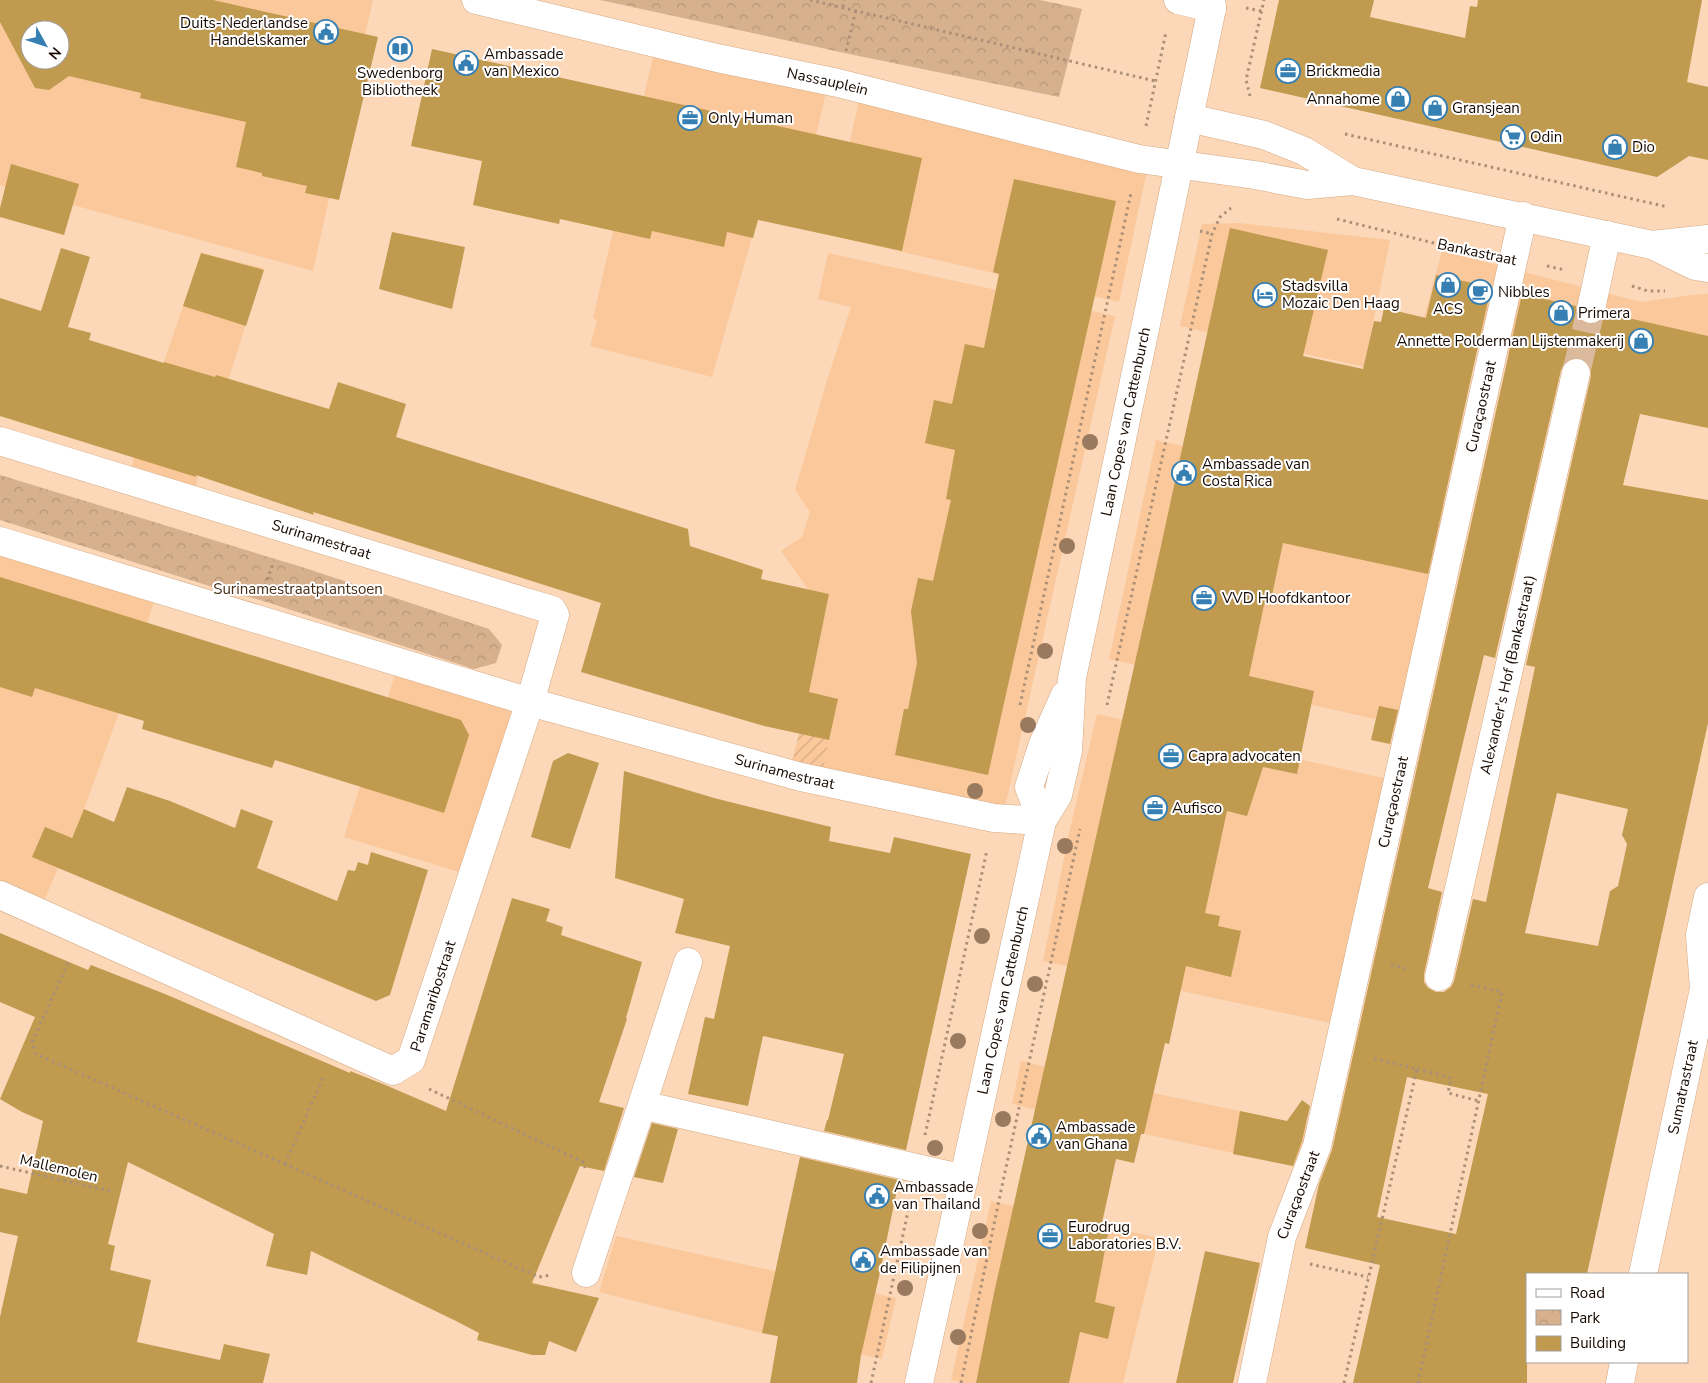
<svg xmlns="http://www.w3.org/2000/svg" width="1708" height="1383" viewBox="0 0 1708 1383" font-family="'Nunito Sans',sans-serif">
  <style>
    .built { fill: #fac89b; fill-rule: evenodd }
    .industrial { fill: url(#industrial-furrows) }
    .park { fill: url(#park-crowns) }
    .building { fill: #c09a4f; fill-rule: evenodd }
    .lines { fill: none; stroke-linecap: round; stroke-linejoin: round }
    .minor-tunnel { stroke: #dab99d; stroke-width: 28; stroke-dasharray: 28 14; stroke-linecap: butt }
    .minor-casing { stroke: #d3a983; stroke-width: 29 }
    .major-casing { stroke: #d3a983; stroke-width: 29 }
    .path { stroke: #ab8f77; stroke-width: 3; stroke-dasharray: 2.5 4; stroke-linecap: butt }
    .minor { stroke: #fff; stroke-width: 28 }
    .major { stroke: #fff; stroke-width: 28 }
    .tree { fill: #997a5f }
    .labels { text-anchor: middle; stroke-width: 4; stroke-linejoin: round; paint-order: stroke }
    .poi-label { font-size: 15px; fill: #180900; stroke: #fff; text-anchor: start }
    .street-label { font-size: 15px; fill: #180900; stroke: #fff }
    .park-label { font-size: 15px; fill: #482e15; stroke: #fff }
  </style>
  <defs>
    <pattern id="industrial-furrows" width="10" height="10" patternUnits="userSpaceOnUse" patternTransform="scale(1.25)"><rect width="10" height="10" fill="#fac89b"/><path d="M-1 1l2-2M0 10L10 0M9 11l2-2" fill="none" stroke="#d6aa84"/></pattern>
    <pattern id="park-crowns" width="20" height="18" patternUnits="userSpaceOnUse" patternTransform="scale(1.25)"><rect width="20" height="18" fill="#d7b08d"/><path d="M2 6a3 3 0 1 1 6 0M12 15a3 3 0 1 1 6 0" fill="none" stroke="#b89678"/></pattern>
  </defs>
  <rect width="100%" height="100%" fill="#fcd8b9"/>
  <!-- built -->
  <g class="built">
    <path d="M 0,0 L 373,0 L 313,271 L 0,185 ZM 30,30 L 60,30 L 60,60 L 30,60 Z"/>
    <polygon points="656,44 828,84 797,217 757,220 712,377 590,346 597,320 593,318"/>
    <polygon points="861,91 1149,161 1119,302 829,235"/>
    <polygon points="1239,223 1390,240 1364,367 1180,326 1202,224"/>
    <polygon points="1442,251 1641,302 1692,295 1708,294 1708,379 1644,395 1421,329"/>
    <polygon points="201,253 263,268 192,498 128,478 164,362"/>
    <polygon points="828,253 1115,316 1005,807 822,773 809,692 829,594 811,590 809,591 781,551 802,537 810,512 795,490 828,377 851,307 818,299"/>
    <polygon points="1156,440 1457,509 1410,727 1109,659"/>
    <polygon points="0,541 158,589 119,713 84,809 39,912 0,895"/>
    <polygon points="399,662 530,702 472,876 344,837"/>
    <polygon points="1097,714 1397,781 1344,1026 1043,961 1069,833"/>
    <polygon points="1021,1061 1153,1093 1321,1128 1308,1169 1144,1134 1012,1104"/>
    <polygon points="991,1201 1159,1238 1123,1383 966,1383 951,1380"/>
    <polygon points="616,1236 896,1298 882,1359 762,1333 599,1292"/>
  </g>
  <!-- industrial -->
  <polygon class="industrial" points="809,692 838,699 822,773 791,766"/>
  <!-- park -->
  <g class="park">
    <polygon points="600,0 1040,0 1082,9 1059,97 854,55"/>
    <polygon points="0,475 305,568 489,629 502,645 496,663 474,669 260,600 222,590 0,520"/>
  </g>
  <!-- building -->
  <g class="building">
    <path d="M 0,0 L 213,0 L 378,37 L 339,200 L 305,193 L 307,186 L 262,176 L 262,173 L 236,167 L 246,122 L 140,98 L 141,93 L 69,76 L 49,90 L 35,88 L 0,22 ZM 30,30 L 60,30 L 60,60 L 30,60 Z"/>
    <polygon points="1279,0 1374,0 1370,17 1465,38 1470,6 1477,7 1478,0 1702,0 1687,82 1708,87 1708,160 1689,156 1657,177 1260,88"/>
    <polygon points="432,49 922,158 902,251 758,220 753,238 727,232 724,247 652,231 650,239 560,219 559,224 473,205 482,161 411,146"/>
    <polygon points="11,164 79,184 64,235 0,217 0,208"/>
    <polygon points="1014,179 1116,201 988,775 895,755 904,709 908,709 917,663 911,611 918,578 933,581 951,500 946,499 955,450 925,443 934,400 952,404 965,344 984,348 999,274 993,272"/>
    <polygon points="1230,228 1328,250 1303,356 1363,369 1374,321 1381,322 1384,308 1426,318 1436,275 1491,287 1428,574 1283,543 1271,600 1264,605 1249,676 1314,691 1297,774 1263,767 1247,816 1227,811 1205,913 1220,916 1218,926 1241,931 1231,977 1186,966 1169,1044 1165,1043 1144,1134 1141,1134 1134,1163 1116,1159 1100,1232 1108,1234 1095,1302 1115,1307 1108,1339 1080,1332 1069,1383 976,1383 994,1293 1159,555"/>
    <polygon points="392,232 465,247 452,309 379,289"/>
    <polygon points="61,248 90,257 68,327 91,333 89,340 164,363 164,362 215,377 216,375 329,409 338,382 406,404 396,437 688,529 690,546 763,570 761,579 829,594 809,692 838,699 829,740 764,726 581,672 601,603 313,512 314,515 196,475 196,477 0,416 0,298 41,311"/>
    <polygon points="201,253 264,270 246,326 183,306"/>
    <path d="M 1522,294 L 1576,306 L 1576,314 L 1580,320 L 1587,324 L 1596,324 L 1602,320 L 1606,313 L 1708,336 L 1708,428 L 1640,414 L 1623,485 L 1708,500 L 1708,723 L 1587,1274 L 1527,1274 L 1527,1383 L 1353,1383 L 1380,1265 L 1305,1248 L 1319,1184 L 1332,1150 ZM 1571,358 L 1579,358 L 1586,361 L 1591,368 L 1591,376 L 1526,665 L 1535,667 L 1486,902 L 1473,899 L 1454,981 L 1451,987 L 1444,992 L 1436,992 L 1428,988 L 1424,982 L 1424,974 L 1442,892 L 1428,888 L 1484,655 L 1495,658 L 1561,370 L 1564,363 ZM 1557,793 L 1628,809 L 1622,835 L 1627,844 L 1618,886 L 1610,891 L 1598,946 L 1525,933 ZM 1407,1077 L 1488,1094 L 1456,1234 L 1377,1217 Z"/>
    <polygon points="0,577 461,720 469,735 444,813 275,760 272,768 142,729 144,721 35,688 32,697 0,687"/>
    <polygon points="1379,706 1398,710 1390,744 1371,740"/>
    <polygon points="568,753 599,763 570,849 531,837 553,761"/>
    <polygon points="624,771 714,798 831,827 829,841 890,853 894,837 971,854 906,1150 824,1131 827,1120 828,1120 844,1054 763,1036 748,1106 688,1094 705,1017 714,1019 730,946 675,933 684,899 615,878"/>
    <polygon points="127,787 170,801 235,828 241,809 273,821 257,868 337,901 348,870 355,871 358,862 368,865 371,852 428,870 390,995 376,1001 32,857 45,827 72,838 84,809 114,822"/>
    <polygon points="512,898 550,909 546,921 563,927 561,935 642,962 626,1018 627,1019 599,1102 624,1108 604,1171 580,1166 532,1283 599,1298 576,1352 549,1341 545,1355 532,1355 477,1340 479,1333 456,1321 311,1251 307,1275 266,1266 274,1234 128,1162 108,1244 115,1246 110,1270 151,1280 137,1342 220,1360 224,1344 270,1354 263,1383 0,1383 0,1317 18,1236 0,1232 0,1188 27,1194 43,1121 22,1112 0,1099 35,1017 0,1002 0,933 88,970 91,965 165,994 350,1073 350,1071 383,1084 446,1111"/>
    <polygon points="1302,1100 1310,1106 1302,1141 1293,1166 1233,1154 1240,1111 1287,1121"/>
    <polygon points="652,1123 678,1129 663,1183 634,1177"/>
    <polygon points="800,1157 899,1180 879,1277 861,1355 857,1383 770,1383 778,1336 762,1333"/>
    <polygon points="1205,1251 1260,1263 1233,1383 1176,1383"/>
  </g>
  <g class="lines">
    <!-- minor-tunnel -->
    <polyline class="minor-tunnel" points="1576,373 1591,309"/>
    <defs>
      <g id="minor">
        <path id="s1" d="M 476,0 L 717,58 L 838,83 L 1139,159 L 1255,175 L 1307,185 L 1353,181 L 1652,245 L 1695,266 L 1708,268"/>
        <polyline points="1178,0 1212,8"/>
        <polyline points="1189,118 1264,135 1304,151 1353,181"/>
        <polyline points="1652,245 1708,239"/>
        <polyline points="1591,309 1607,235"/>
        <path id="s2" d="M 0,441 L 552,610 L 555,615 L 530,702 L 411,1060 L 393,1071 L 0,895"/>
        <path id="s3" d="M 0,541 L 530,702 L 801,777 L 994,818 L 1042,821"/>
        <path id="s4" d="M 1439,977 L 1576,373"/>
        <polyline points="642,1105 964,1179"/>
        <polyline points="586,1273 642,1105 688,962"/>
        <path id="s5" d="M 1643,1274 L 1704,989 L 1700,935 L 1708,897"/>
        <path id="s6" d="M 1252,1383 L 1282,1237 L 1317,1146 L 1523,216"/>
        <polyline points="1620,1383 1624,1362"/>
      </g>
      <g id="major">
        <polyline points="1042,821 1029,787 1043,744 1065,695"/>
        <path id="s7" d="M 919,1383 L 1042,821 L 1058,795 L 1068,751 L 1072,678 L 1212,8 L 1211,0"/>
      </g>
    </defs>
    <!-- minor casing -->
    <use href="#minor" class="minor-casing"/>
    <!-- major casing -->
    <use href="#major" class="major-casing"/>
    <!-- path -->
    <g class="path">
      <polyline points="810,0 1155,81"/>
      <polyline points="843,7 844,0"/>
      <polyline points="1246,8 1262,11"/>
      <polyline points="846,51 856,10"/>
      <polyline points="1250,96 1246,80 1264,0"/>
      <polyline points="1146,126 1166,32"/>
      <polyline points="1345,134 1668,207"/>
      <polyline points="1337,219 1442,245 1479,253"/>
      <polyline points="1200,231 1212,234"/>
      <polyline points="1547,266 1565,270"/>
      <polyline points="1632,286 1648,291 1665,291"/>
      <polyline points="265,586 274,561"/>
      <polyline points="1020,705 1131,193"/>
      <polyline points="1107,705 1212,234 1220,217 1231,208"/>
      <polyline points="68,963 32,1042 36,1054 539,1277 551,1275 551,1274"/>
      <polyline points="1391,965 1407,969"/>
      <polyline points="1417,1069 1451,1078 1448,1093 1479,1101"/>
      <polyline points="429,1089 583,1162 585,1168"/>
      <polyline points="925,1135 987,850"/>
      <polyline points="285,1164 323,1078"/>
      <polyline points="0,1166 114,1192"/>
      <polyline points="1310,1264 1368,1277"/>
      <polyline points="871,1383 910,1202"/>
      <polyline points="961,1383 1002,1186 1080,829"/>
      <polyline points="1344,1383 1417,1069 1372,1058"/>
      <polyline points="1418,1383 1502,992 1471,985"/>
    </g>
    <!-- minor -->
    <use href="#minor" class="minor"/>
    <!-- major -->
    <use href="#major" class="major"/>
  </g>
  <!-- trees -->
  <g class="tree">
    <circle cx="1090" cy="442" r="8"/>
    <circle cx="1067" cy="546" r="8"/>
    <circle cx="1045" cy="651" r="8"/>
    <circle cx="1028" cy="725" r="8"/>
    <circle cx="975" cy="791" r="8"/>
    <circle cx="1065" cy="846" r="8"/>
    <circle cx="982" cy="936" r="8"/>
    <circle cx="1035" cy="984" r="8"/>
    <circle cx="958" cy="1041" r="8"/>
    <circle cx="1003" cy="1119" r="8"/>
    <circle cx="935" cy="1148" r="8"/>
    <circle cx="980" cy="1231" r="8"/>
    <circle cx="905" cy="1288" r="8"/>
    <circle cx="958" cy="1337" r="8"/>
  </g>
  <!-- icons -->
  <defs>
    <symbol id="civic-ring" viewBox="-11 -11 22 22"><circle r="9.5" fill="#fff" stroke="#367fb3" stroke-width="1.5"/><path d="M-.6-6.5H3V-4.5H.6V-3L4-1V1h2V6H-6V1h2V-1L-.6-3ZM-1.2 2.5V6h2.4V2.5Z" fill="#367fb3"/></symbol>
    <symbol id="library-ring" viewBox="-11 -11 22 22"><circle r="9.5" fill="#fff" stroke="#367fb3" stroke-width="1.5"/><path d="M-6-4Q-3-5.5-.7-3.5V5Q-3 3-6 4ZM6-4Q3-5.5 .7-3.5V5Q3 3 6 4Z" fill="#367fb3"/></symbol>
    <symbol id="office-ring" viewBox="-11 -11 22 22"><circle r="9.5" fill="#fff" stroke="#367fb3" stroke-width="1.5"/><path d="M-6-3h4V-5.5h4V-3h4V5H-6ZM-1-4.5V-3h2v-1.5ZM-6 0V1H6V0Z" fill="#367fb3"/></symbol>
    <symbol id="shop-ring" viewBox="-11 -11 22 22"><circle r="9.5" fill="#fff" stroke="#367fb3" stroke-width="1.5"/><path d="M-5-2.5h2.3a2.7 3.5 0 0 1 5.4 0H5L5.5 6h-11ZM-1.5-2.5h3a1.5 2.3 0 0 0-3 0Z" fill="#367fb3"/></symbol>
    <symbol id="supermarket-ring" viewBox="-11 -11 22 22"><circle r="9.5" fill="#fff" stroke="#367fb3" stroke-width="1.5"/><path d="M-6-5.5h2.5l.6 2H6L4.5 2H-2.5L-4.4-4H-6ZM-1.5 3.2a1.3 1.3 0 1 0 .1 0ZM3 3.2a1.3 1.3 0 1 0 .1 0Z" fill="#367fb3"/></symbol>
    <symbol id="cafe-ring" viewBox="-11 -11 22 22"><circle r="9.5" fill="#fff" stroke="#367fb3" stroke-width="1.5"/><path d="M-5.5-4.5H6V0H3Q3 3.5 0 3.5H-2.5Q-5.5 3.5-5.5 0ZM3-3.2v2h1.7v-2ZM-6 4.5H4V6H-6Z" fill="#367fb3"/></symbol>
    <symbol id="hotel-ring" viewBox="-11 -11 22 22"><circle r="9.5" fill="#fff" stroke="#367fb3" stroke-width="1.5"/><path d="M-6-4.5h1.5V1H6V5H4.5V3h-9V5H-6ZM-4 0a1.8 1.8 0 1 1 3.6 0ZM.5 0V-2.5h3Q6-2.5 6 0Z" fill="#367fb3"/></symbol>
  </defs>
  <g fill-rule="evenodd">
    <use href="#civic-ring" x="312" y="18" width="28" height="28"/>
    <use href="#library-ring" x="386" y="35" width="28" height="28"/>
    <use href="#civic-ring" x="452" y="49" width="28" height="28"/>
    <use href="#office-ring" x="1274" y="57" width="28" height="28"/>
    <use href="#shop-ring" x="1384" y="85" width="28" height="28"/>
    <use href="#shop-ring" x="1421" y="94" width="28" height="28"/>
    <use href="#office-ring" x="676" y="104" width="28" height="28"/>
    <use href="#supermarket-ring" x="1499" y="123" width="28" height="28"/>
    <use href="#shop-ring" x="1601" y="133" width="28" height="28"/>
    <use href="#shop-ring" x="1434" y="271" width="28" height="28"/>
    <use href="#cafe-ring" x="1466" y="278" width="28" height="28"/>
    <use href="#hotel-ring" x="1251" y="281" width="28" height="28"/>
    <use href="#shop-ring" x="1547" y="299" width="28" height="28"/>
    <use href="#shop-ring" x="1627" y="327" width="28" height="28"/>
    <use href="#civic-ring" x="1170" y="459" width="28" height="28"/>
    <use href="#office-ring" x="1190" y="584" width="28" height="28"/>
    <use href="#office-ring" x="1157" y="742" width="28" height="28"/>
    <use href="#office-ring" x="1141" y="794" width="28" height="28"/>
    <use href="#civic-ring" x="1025" y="1122" width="28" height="28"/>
    <use href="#civic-ring" x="863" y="1182" width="28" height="28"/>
    <use href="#office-ring" x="1036" y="1222" width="28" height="28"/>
    <use href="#civic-ring" x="849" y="1246" width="28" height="28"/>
  </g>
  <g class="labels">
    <!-- poi labels -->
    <g class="poi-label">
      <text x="308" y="28" text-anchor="end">Duits-Nederlandse<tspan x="308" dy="17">Handelskamer</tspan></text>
      <text x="484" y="59">Ambassade<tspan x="484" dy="17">van Mexico</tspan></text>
      <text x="1306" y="76">Brickmedia</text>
      <text x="400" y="78" text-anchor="middle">Swedenborg<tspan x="400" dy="17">Bibliotheek</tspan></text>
      <text x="1380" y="104" text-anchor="end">Annahome</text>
      <text x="1452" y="113">Gransjean</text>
      <text x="708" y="123">Only Human</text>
      <text x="1530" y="142">Odin</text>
      <text x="1632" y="152">Dio</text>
      <text x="1282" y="291">Stadsvilla<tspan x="1282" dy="17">Mozaic Den Haag</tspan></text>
      <text x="1498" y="297">Nibbles</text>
      <text x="1448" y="314" text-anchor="middle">ACS</text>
      <text x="1578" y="318">Primera</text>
      <text x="1624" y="346" text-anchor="end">Annette Polderman Lijstenmakerij</text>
      <text x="1202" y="469">Ambassade van<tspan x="1202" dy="17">Costa Rica</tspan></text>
      <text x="1222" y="603">VVD Hoofdkantoor</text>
      <text x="1188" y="761">Capra advocaten</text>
      <text x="1172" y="813">Aufisco</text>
      <text x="1056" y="1132">Ambassade<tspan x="1056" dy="17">van Ghana</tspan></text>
      <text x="894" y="1192">Ambassade<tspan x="894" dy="17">van Thailand</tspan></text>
      <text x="1068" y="1232">Eurodrug<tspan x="1068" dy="17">Laboratories B.V.</tspan></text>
      <text x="880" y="1256">Ambassade van<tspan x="880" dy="17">de Filipijnen</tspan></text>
    </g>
    <!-- street labels -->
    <g class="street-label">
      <text dy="5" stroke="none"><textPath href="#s1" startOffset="361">Nassauplein</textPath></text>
      <text transform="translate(1477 252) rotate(12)" y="5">Bankastraat</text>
      <text dy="5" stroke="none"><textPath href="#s6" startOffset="1004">Curaçaostraat</textPath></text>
      <text dy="5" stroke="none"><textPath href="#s7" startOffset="986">Laan Copes van Cattenburch</textPath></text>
      <text dy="5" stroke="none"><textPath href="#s2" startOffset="336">Surinamestraat</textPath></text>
      <text dy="5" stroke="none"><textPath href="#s4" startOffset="310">Alexander's Hof (Bankastraat)</textPath></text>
      <text dy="5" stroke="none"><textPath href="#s3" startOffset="818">Surinamestraat</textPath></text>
      <text dy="5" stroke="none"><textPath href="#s6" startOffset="599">Curaçaostraat</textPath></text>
      <text transform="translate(433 996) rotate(-72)" y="5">Paramaribostraat</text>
      <text dy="5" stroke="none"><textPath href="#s7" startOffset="392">Laan Copes van Cattenburch</textPath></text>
      <text dy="5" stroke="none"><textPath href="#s5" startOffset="191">Sumatrastraat</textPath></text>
      <text transform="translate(59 1168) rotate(13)" y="5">Mallemolen</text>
      <text dy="5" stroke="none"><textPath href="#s6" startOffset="194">Curaçaostraat</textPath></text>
    </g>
    <!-- park labels -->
    <g class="park-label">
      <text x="298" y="594">Surinamestraatplantsoen</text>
    </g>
  </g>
  <!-- legend -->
  <rect x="1526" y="1273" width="162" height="90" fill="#ffffff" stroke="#a39d99"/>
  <rect x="1536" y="1289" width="25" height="8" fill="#ffffff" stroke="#a39d99"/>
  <text x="1570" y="1298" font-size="15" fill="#180900">Road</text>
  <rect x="1536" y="1310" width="25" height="15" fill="url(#park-crowns)" stroke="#a39d99"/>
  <text x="1570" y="1323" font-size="15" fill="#180900">Park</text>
  <rect x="1536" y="1336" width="25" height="15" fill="#c09a4f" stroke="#a39d99"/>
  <text x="1570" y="1348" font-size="15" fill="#180900">Building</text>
  <!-- north arrow -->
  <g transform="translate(45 45) rotate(130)"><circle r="24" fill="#ffffff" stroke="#a39d99"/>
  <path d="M0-4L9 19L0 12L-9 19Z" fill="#367fb3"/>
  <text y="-8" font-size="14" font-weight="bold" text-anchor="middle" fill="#180900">N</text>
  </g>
</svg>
